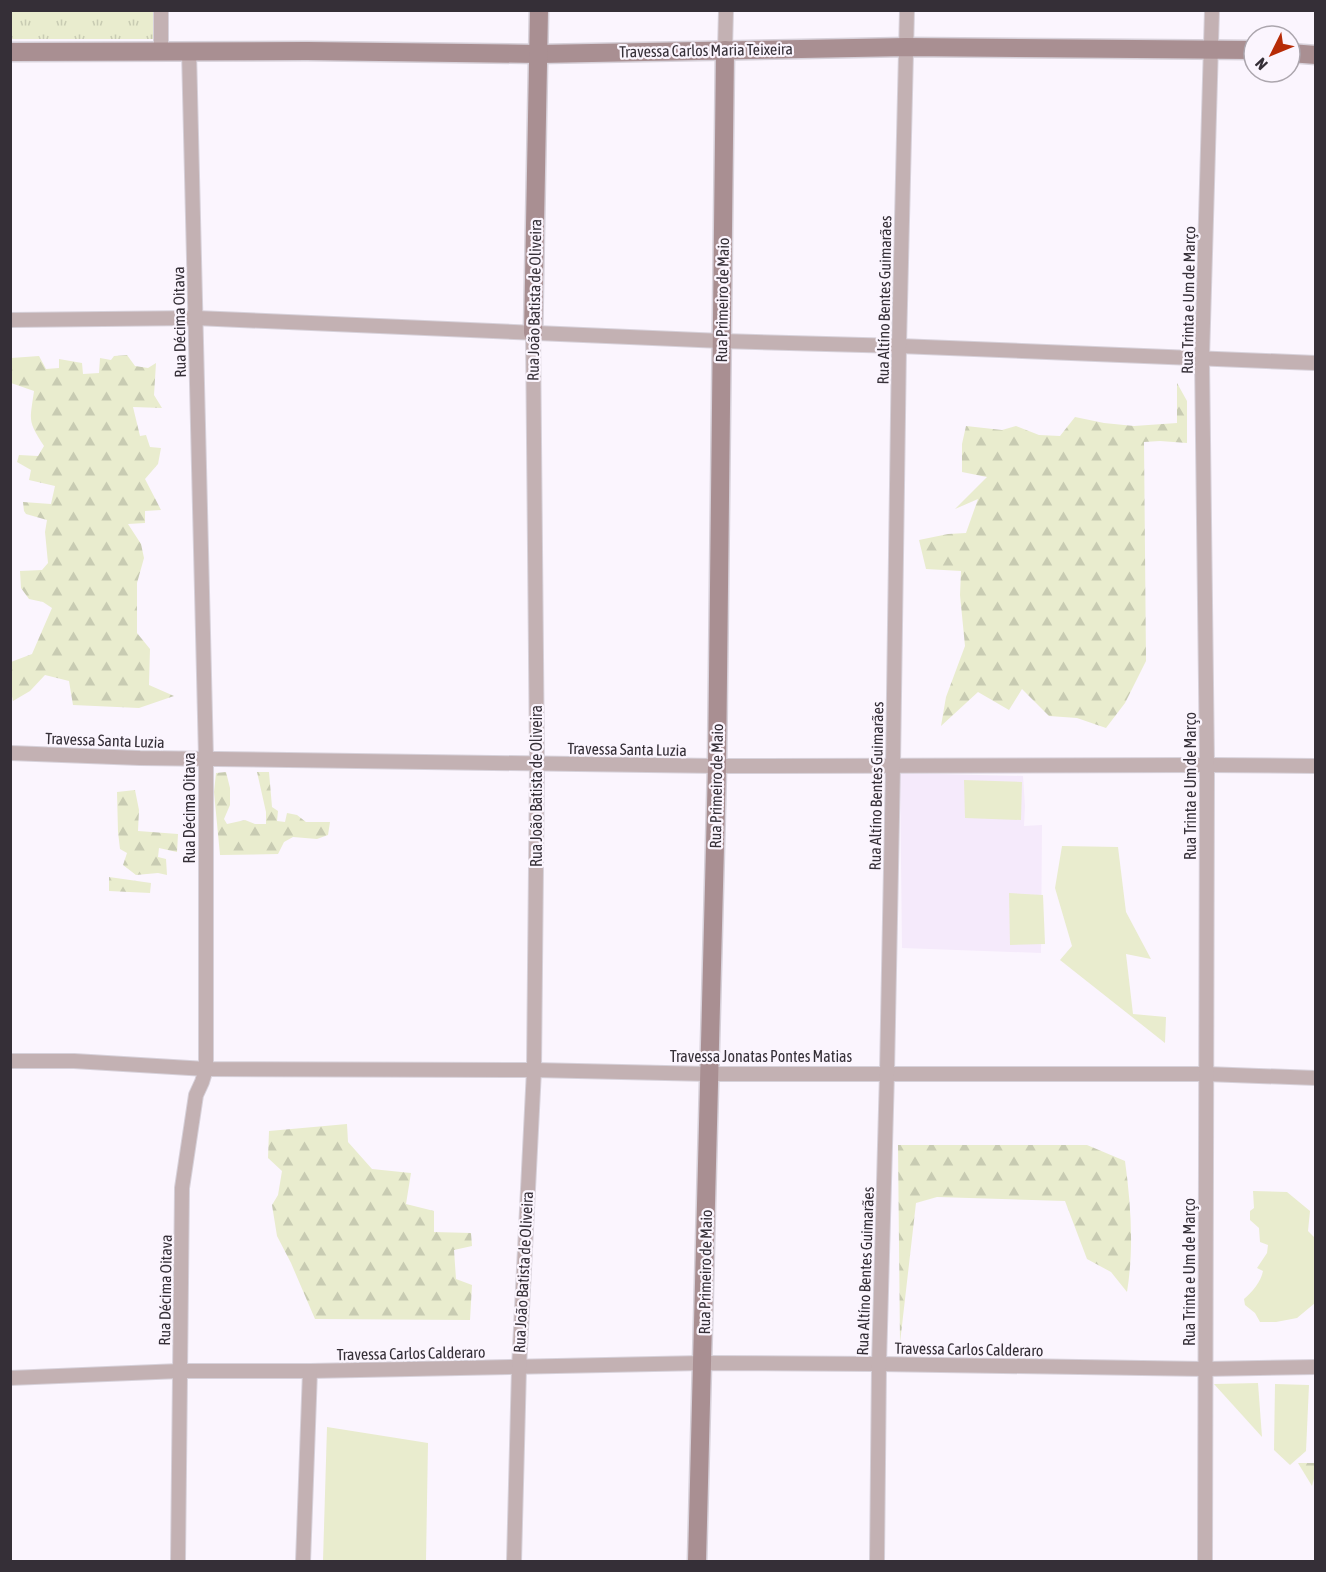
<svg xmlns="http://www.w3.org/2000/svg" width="1326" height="1572" viewBox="0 0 1326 1572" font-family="'Asap Condensed',sans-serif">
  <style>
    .built { fill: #f5eafb }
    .grass { fill: #e9ecce }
    .forest { fill: url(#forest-firs) }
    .park { fill: url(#park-tufts) }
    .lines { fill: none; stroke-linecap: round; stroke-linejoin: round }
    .street-casing { stroke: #d7d1da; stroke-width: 16 }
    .secondary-casing { stroke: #d7d1da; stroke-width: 21 }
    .street { stroke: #c3b1b3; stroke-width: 14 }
    .secondary { stroke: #a98f92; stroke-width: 18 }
    .labels { text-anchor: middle; stroke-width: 4.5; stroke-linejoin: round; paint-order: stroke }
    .street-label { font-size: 16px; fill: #352f37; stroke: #fbf5fe }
  </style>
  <defs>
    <pattern id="forest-firs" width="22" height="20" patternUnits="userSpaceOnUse" patternTransform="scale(1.5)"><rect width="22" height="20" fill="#e9ecce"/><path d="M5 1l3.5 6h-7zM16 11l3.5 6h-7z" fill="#c8cbb2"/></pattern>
    <pattern id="park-tufts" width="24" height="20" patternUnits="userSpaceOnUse" patternTransform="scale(1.5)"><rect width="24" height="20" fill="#e9ecce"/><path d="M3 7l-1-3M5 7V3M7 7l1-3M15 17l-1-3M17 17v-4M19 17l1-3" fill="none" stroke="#c8cbb2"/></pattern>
  </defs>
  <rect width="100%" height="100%" fill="#fbf5fe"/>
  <!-- built -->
  <polygon class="built" points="900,773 1023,776 1025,806 1024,826 1042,825 1041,953 902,948"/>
  <!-- grass -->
  <g class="grass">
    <polygon points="964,780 1022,782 1021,820 965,818"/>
    <polygon points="1062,846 1118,847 1126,912 1151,959 1126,954 1133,1014 1166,1017 1165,1043 1060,960 1072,946 1055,888"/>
    <polygon points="1009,893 1043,895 1045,944 1010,945"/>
    <path d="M 1253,1191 L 1287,1192 L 1310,1211 L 1308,1231 L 1315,1238 L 1315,1303 L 1297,1318 L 1276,1322 L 1260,1322 L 1255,1313 L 1245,1305 L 1244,1299 C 1252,1292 1261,1282 1263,1271 L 1257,1268 L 1267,1253 L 1268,1245 L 1260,1242 L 1259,1228 L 1250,1220 L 1250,1211 L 1254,1208 Z"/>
    <polygon points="1258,1383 1262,1437 1214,1384"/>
    <polygon points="1275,1384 1309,1385 1306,1451 1290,1465 1274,1450"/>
    <polygon points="327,1427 428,1443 426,1561 323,1561"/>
  </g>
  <!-- forest -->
  <g class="forest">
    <path d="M 127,355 L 135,366 L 148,368 L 156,363 L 154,395 L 162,408 L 133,407 L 140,436 L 146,435 L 150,447 L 161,448 L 158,464 L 145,479 L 161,510 L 145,511 L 145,523 L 128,524 L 141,544 L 144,558 L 137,583 L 137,633 L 150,649 L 149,685 L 174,696 L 139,708 L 73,705 L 69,681 L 45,675 L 30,691 L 13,701 L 11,692 L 11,662 L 32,654 L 52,608 L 43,602 L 29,599 L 21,588 L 20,571 L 42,570 L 48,563 L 45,532 L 47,520 L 26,514 L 24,511 L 23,502 L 51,504 L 55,486 L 29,480 L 31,470 L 17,462 L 19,455 L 38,456 L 44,446 C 27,420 30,421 34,391 L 11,383 L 11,358 L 39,356 L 46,369 L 59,368 L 59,359 L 82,363 L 83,374 L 99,373 L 100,358 L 111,360 L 114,356 Z"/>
    <polygon points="1177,383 1187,401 1187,443 1160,441 1144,442 1146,661 1125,703 1106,728 1077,718 1049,716 1022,689 1009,710 978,692 941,726 946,697 965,646 960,595 961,571 926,569 919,540 948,534 966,533 978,499 955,509 987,477 962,472 962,444 966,426 1002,430 1016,426 1039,435 1060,436 1075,417 1104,423 1134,426 1177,423"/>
    <polygon points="226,772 230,788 230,805 224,819 227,824 245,820 255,824 266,824 266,812 257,772 269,772 272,807 278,811 277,821 285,822 287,813 297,815 306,822 330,822 328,835 317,839 293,837 284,842 278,854 220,855 214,792 216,773"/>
    <polygon points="135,790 139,810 138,831 178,834 177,852 159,848 158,857 166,859 167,875 158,873 136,875 123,865 127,853 120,849 118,832 117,792"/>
    <polygon points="109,877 151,883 150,893 109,891"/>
    <polygon points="347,1124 348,1142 372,1169 411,1173 406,1204 434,1211 434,1232 471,1233 472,1246 454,1250 456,1279 472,1285 470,1320 315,1319 291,1263 277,1236 272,1205 278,1195 282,1171 268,1158 269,1131"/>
    <path d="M 898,1145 L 1087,1145 L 1125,1161 C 1131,1205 1134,1249 1127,1292 L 1111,1272 L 1087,1259 L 1065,1201 L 937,1197 L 916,1203 L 900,1343 Z"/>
    <polygon points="1298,1463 1315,1463 1315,1475 1312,1486"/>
  </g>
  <!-- park -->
  <polygon class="park" points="10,11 154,11 153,39 11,39"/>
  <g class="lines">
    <defs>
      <g id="street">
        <polyline points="161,10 161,52"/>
        <polyline points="725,50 726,10"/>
        <polyline points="10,320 196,318 722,341 899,346 1316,363"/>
        <polyline points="10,753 140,758 717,766 1207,765 1316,766"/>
        <polyline points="10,1061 74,1061 206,1069 534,1070 709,1074 1206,1074 1316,1078"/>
        <polyline points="10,1378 180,1371 310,1371 703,1363 879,1364 1205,1369 1316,1367"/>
        <polyline points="178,1562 182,1188 196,1095 202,1082 206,1069 206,758 189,51"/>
        <polyline points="303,1562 310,1371"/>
        <polyline points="514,1562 519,1368 534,1070 537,764 533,333"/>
        <polyline points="877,1562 879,1364 887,1073 893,765 899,346 907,10"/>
        <polyline points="1205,1562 1207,765 1202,358 1212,10"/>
      </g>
      <g id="secondary">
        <polyline points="10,52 307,51 539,54 906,47 1254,50"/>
        <polyline points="1290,53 1316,55"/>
        <polyline points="533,333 539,10"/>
        <polyline points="697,1562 717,766 725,50"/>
      </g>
    </defs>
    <!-- street casing -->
    <use href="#street" class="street-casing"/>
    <!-- secondary casing -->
    <use href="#secondary" class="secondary-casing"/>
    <!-- street -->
    <use href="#street" class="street"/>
    <!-- secondary -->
    <use href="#secondary" class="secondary"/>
  </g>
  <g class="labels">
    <!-- street labels -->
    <g class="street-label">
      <text transform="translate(706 50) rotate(-1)" y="6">Travessa Carlos Maria Teixeira</text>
      <text transform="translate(534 300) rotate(-89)" y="6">Rua João Batista de Oliveira</text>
      <text transform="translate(722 300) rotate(-89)" y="6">Rua Primeiro de Maio</text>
      <text transform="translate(884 300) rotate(-89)" y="6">Rua Altíno Bentes Guimarães</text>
      <text transform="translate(1188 300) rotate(-89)" y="6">Rua Trinta e Um de Março</text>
      <text transform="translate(179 322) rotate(-91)" y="6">Rua Décima Oitava</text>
      <text transform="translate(105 740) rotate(2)" y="6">Travessa Santa Luzia</text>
      <text transform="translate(627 749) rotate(1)" y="6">Travessa Santa Luzia</text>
      <text transform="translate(536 786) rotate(-90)" y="6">Rua João Batista de Oliveira</text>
      <text transform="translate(716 786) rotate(-89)" y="6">Rua Primeiro de Maio</text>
      <text transform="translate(876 786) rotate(-89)" y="6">Rua Altíno Bentes Guimarães</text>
      <text transform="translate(1190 786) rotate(-90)" y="6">Rua Trinta e Um de Março</text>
      <text transform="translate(189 808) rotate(-90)" y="6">Rua Décima Oitava</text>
      <text x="761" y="1062">Travessa Jonatas Pontes Matias</text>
      <text transform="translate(865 1271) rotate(-88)" y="6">Rua Altíno Bentes Guimarães</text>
      <text transform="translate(523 1272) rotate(-87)" y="6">Rua João Batista de Oliveira</text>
      <text transform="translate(705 1272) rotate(-89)" y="6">Rua Primeiro de Maio</text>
      <text transform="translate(1189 1272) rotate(-90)" y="6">Rua Trinta e Um de Março</text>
      <text transform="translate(165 1290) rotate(-89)" y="6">Rua Décima Oitava</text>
      <text transform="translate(969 1349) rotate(1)" y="6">Travessa Carlos Calderaro</text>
      <text transform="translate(411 1353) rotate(-1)" y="6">Travessa Carlos Calderaro</text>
    </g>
  </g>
  <!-- border -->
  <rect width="1326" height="1572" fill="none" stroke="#352f37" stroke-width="24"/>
  <!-- north arrow -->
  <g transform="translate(1272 54) rotate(227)"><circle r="28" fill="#fbf5fe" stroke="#aca6ae" stroke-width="1.5"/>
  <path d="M0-4.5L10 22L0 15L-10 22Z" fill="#b72c07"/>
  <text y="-9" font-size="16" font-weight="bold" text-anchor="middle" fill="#352f37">N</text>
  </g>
</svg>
